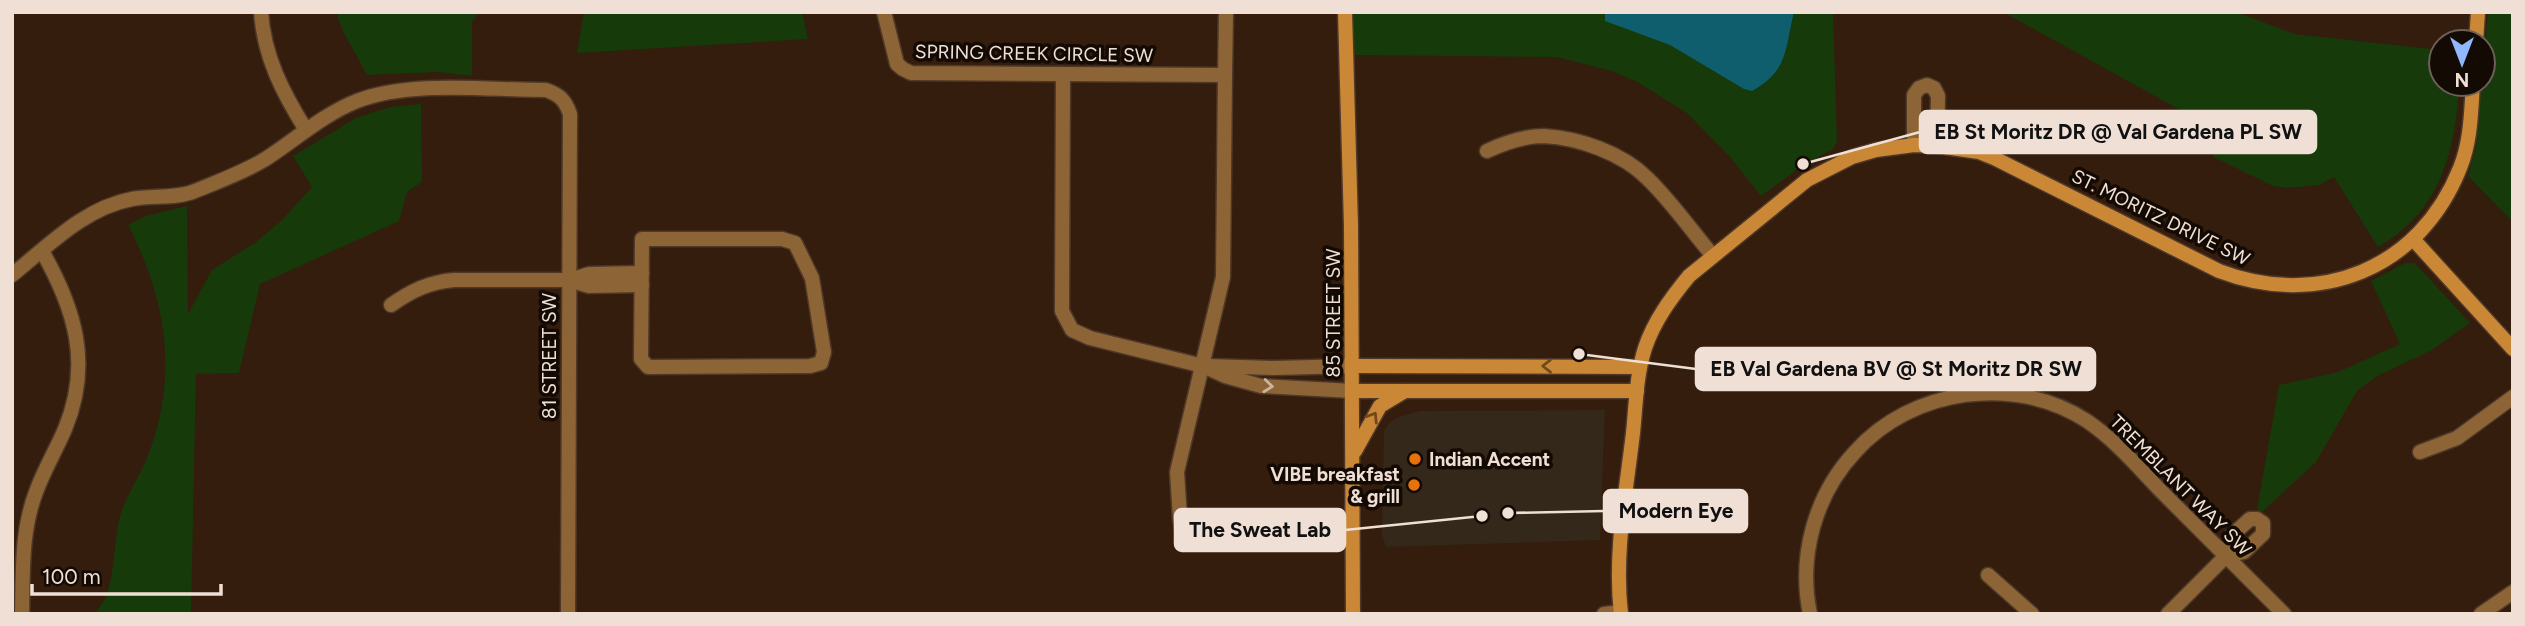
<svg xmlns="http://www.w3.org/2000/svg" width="2525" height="626" viewBox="0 0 2525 626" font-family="Figtree,sans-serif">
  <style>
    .commercial { fill: #33281a }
    .green { fill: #163a09 }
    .water { fill: #0e5e6e }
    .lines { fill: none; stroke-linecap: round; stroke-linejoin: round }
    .street-casing { stroke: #4e3829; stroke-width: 17 }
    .secondary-casing { stroke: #4e3829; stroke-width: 17 }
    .street { stroke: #8d6435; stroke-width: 14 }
    .secondary { stroke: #ca8836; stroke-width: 14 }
    .oneway { stroke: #6f491d }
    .oneway2 { stroke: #cdb49d }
    .food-dot { fill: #e8710a; stroke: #140a04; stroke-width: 2.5 }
    .labels { text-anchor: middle; stroke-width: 7; stroke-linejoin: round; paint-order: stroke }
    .street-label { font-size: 19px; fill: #efdfd5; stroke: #140a04 }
    .poi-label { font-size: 19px; font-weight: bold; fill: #efdfd5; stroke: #140a04; text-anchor: start }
    .leader { fill: none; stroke: #efdfd5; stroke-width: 2.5 }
    .callout-dot { fill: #efdfd5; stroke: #140a04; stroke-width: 2.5 }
    .callout { fill: #efdfd5; stroke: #efdfd5; stroke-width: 2.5 }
    .callout-label { font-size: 21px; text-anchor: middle; font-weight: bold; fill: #111 }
  </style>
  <rect width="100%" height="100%" fill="#341d0d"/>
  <!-- commercial -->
  <polygon class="commercial" points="1605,410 1600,540 1386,547 1382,535 1384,431 1389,423 1399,417 1420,411"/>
  <!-- green -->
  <g class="green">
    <polygon points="336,12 479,12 472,22 472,76 439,72 367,75 343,31"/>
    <polygon points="584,12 802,12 808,39 577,53"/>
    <polygon points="1354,12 1833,12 1837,141 1833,149 1803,165 1761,196 1729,156 1687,113 1639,83 1612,71 1557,57 1354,55"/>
    <path d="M 2003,12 L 2237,12 L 2294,34 L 2441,50 L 2441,84 L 2459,84 C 2456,151 2440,212 2378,247 L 2334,177 L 2319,185 L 2287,188 L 2273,186 L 2214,157 L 2191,116 Z"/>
    <polygon points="2488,12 2513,12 2513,222 2468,176 2476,146"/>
    <path d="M 421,104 L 422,182 L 407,192 L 399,221 L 260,284 L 239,373 L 196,374 L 191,614 L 95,614 C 99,607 106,599 108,591 C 115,567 114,540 120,516 C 126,496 139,477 147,458 C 179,377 167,300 128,225 L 145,216 L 187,206 L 188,314 L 212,270 L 256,242 L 282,220 L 312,187 L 293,156 L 356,118 L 390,107 Z"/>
    <polygon points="2405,263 2415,263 2470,323 2432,350 2377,376 2357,391 2316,462 2262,512 2257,509 2279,385 2338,372 2400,344 2371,281"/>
  </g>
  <!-- water -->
  <path class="water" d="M 1605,12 L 1793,12 L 1793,16 C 1785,51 1787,72 1752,91 L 1744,89 L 1670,45 L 1605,21 Z"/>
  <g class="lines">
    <defs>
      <g id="street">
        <path d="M 261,12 C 264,57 283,93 306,130"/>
        <polyline points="884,12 897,64 903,69 911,73 1225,75 1226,12"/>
        <polyline points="1063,74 1062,303 1062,311 1072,330 1090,338 1203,366 1225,376 1261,386 1353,391"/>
        <polyline points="1914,145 1914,95 1919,88 1927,85 1934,88 1938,96 1937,146"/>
        <path d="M 1487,151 C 1504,143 1525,136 1544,136 C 1579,138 1622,153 1647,178 C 1671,201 1691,230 1713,256"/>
        <polygon points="642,239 782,239 795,243 812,278 824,352 821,363 810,366 648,367 641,359"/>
        <path d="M 12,275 C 48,246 84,208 132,199 C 152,195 176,199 195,191 C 219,181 245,172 267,158 C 296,139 324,114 357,101 C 410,80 488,90 546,90 C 560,95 565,100 570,114 L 568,614"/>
        <polyline points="570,280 589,274 642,273"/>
        <path d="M 391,305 C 411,291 429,282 454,280 L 569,280 L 589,286 L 642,285"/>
        <polyline points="1208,366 1274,368 1353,366"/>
        <polyline points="2420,452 2457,438 2513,397"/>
        <polygon points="2250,519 2257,519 2263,523 2263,534 2244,552 2226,556 2230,537"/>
        <polyline points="1184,538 1180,518 1177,472 1223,277 1225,75"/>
        <polyline points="1988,575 2032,614"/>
        <path d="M 22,614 C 23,573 21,531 36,492 C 44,470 56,450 65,429 C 92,364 75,309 42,251"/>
        <polyline points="1604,614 1621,612"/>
        <path d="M 1810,614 C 1798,556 1815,495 1855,452 C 1912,388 2015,374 2087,421 C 2115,440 2137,466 2160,490 C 2201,531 2242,572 2284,614"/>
        <polyline points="2168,614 2226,556"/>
        <polyline points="2481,614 2513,592"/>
      </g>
      <g id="secondary">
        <polyline points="1345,12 1351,226 1353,614"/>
        <polyline points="2476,42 2478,12"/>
        <polyline points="2413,239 2513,349"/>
        <polyline points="1353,366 1640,367"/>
        <polyline points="1353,391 1637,391"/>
        <polyline points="1355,451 1380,406 1405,391"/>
        <path d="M 1621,614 C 1614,554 1626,493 1633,433 C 1636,405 1636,376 1645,348 C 1654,321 1671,298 1689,276 L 1807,180 L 1852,157 L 1876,150 L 1914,145 L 1937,146 L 1979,152 L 1994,158 L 2219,271 C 2319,309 2420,269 2460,168 C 2471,141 2471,112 2473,84"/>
      </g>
    </defs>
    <!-- street casing -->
    <use href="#street" class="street-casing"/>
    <!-- secondary casing -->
    <use href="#secondary" class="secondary-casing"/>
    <!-- street -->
    <use href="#street" class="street"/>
    <!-- secondary -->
    <use href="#secondary" class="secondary"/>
  </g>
  <!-- one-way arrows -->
  <defs><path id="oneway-chevron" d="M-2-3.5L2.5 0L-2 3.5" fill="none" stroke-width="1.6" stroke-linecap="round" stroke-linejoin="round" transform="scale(1.75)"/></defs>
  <g class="oneway">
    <use href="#oneway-chevron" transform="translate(1547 366) rotate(-180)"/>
    <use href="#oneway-chevron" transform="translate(1373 417) rotate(-58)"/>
  </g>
  <use class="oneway2" href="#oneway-chevron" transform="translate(1268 386) rotate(6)"/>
  <!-- markers -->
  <g class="food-dot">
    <circle cx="1415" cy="459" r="7"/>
    <circle cx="1414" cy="485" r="7"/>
  </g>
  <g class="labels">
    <!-- street labels -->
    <g class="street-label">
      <text transform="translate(1034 53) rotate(1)" y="7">SPRING CREEK CIRCLE SW</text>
      <text transform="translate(2161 217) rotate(26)" y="7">ST. MORITZ DRIVE SW</text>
      <text transform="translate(1333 313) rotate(-90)" y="7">85 STREET SW</text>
      <text transform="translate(549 356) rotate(-90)" y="7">81 STREET SW</text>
      <text transform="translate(2181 485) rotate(45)" y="7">TREMBLANT WAY SW</text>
    </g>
    <!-- poi labels -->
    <g class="poi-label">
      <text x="1429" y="466">Indian Accent</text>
      <text x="1400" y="481" text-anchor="end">VIBE breakfast<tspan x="1400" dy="22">&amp; grill</tspan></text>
    </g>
  </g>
  <!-- callouts -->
  <path class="leader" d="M1803 164L1920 132M1579 354L1696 369M1508 513L1604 511M1482 516L1345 530"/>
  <g class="callout-dot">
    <circle cx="1803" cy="164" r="7"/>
    <circle cx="1579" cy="354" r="7"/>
    <circle cx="1508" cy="513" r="7"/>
    <circle cx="1482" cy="516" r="7"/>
  </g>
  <g class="callout">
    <rect x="1920" y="111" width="396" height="42" rx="7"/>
    <rect x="1696" y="348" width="399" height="42" rx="7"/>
    <rect x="1604" y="490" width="143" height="42" rx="7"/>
    <rect x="1175" y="509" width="170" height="42" rx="7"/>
  </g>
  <g class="callout-label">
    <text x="2118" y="139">EB St Moritz DR @ Val Gardena PL SW</text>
    <text x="1896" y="376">EB Val Gardena BV @ St Moritz DR SW</text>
    <text x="1676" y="518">Modern Eye</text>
    <text x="1260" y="537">The Sweat Lab</text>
  </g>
  <!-- border -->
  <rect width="2525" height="626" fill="none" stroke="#efdfd5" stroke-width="28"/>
  <!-- north arrow -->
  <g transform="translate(2462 63) rotate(180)"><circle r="33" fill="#140a04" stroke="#6c5f58" stroke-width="2"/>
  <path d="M0-5L12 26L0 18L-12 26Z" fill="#8fb8fd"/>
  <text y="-10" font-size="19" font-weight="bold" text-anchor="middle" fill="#efdfd5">N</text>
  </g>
  <!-- scale -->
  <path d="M32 584v10h189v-10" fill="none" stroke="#efdfd5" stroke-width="3.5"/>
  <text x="42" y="584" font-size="21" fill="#efdfd5" stroke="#140a04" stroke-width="5" paint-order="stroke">100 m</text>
</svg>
